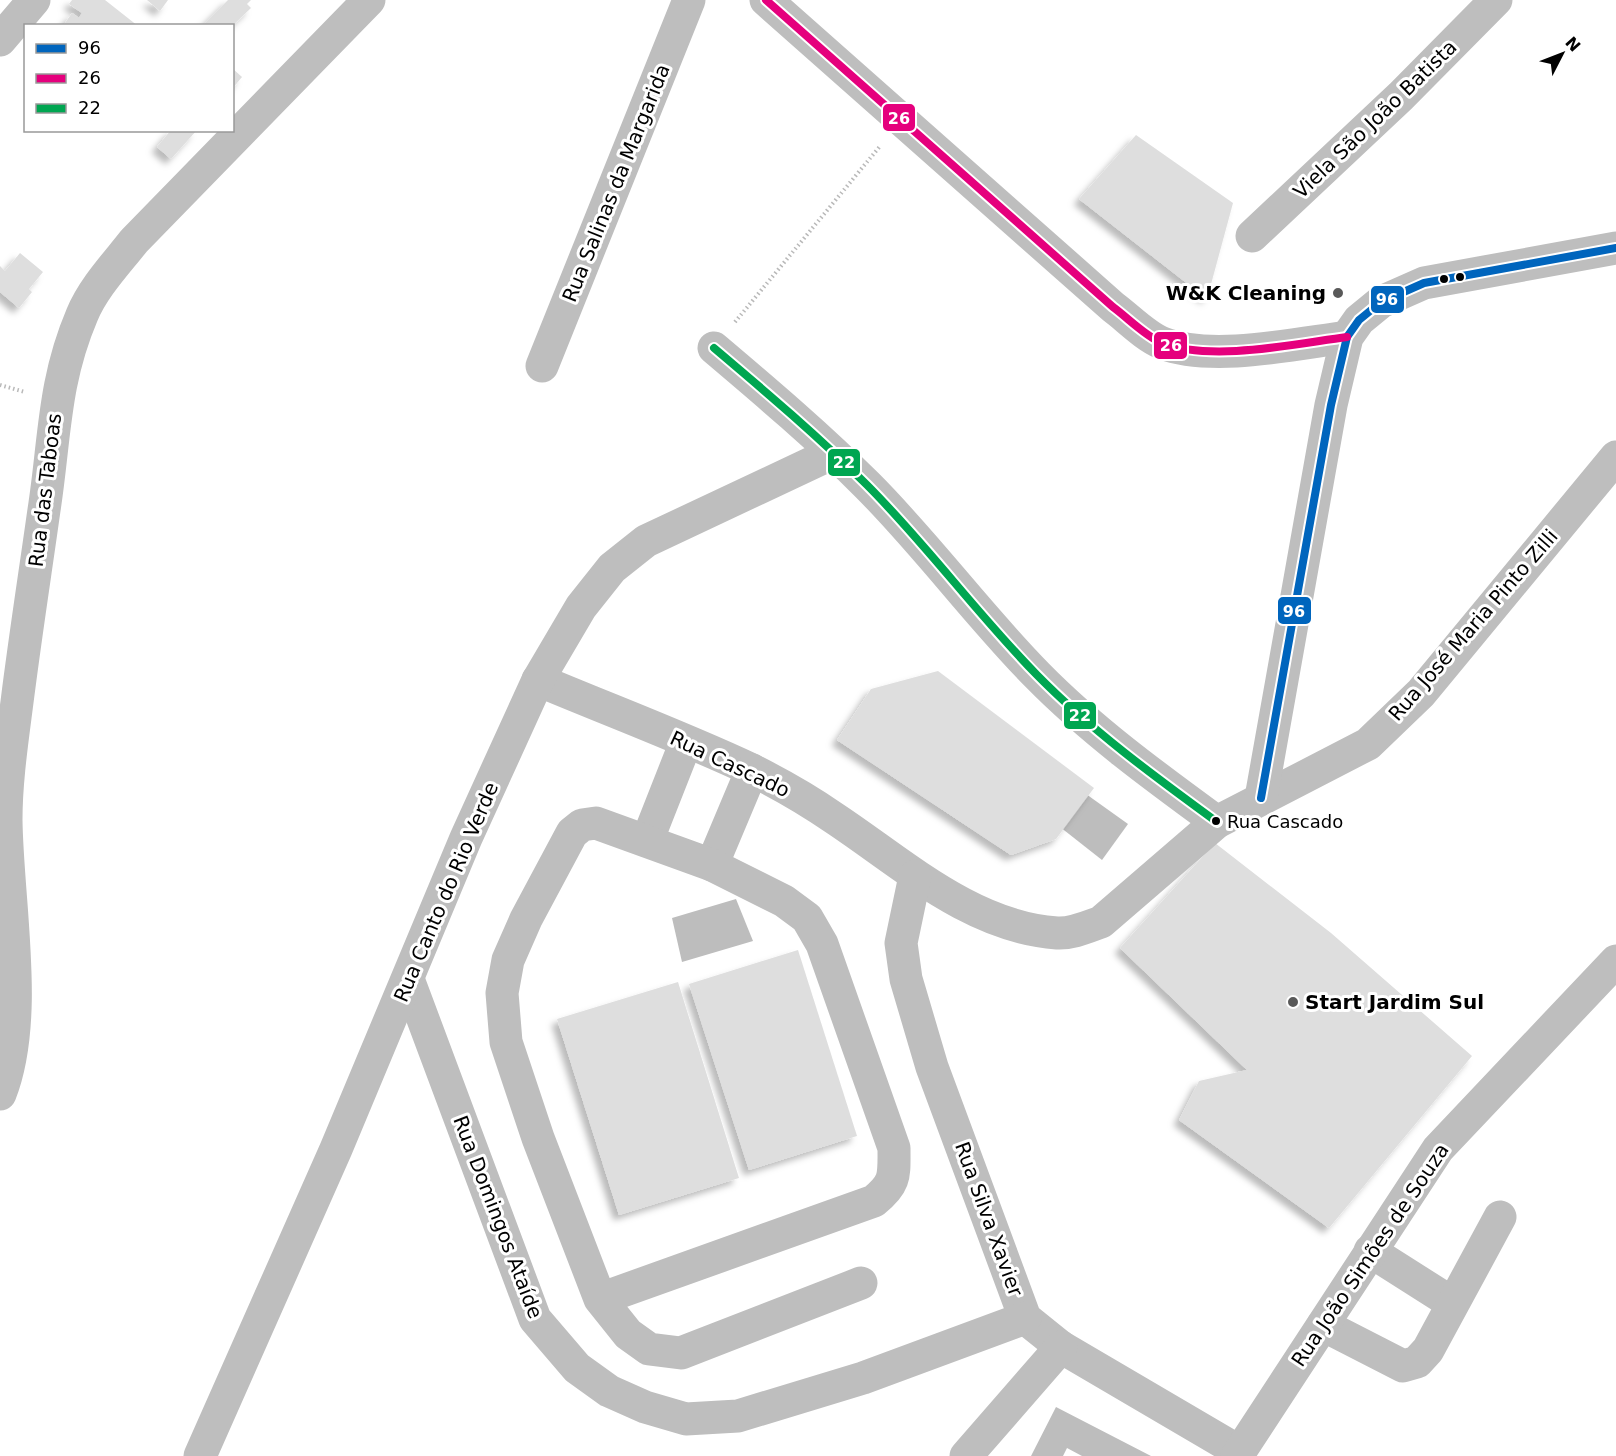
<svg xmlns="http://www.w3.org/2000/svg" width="1616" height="1456" viewBox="0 0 1616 1456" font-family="'DejaVu Sans',sans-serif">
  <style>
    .water { fill: #bdbdbd }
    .building { fill: #dedede; filter: url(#shadow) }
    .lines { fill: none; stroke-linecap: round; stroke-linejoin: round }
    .path { stroke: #b9b9b9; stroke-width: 4; stroke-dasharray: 1.5 3; stroke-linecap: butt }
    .minor { stroke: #bebebe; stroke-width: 33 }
    .bus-1-casing { stroke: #fff; stroke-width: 12 }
    .bus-2-casing { stroke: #fff; stroke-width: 12 }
    .bus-3-casing { stroke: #fff; stroke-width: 12 }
    .bus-1 { stroke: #0065bd; stroke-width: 8 }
    .bus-2 { stroke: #e5007d; stroke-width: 8 }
    .bus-3 { stroke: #00a651; stroke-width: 8 }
    .bus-dot { fill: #000; stroke: #fff; stroke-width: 2 }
    .poi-dot { fill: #595959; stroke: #fff; stroke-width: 2 }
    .labels { text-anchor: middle; stroke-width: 6; stroke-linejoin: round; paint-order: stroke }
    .bus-label { font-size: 18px; fill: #000; stroke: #fff; text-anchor: start }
    .street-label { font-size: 20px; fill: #000; stroke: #fff }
    .poi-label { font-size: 20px; font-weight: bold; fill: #000; stroke: #fff; text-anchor: end }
    .line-badge { stroke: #fff; stroke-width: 2 }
    .badge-label { font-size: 16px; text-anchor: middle; font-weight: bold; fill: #fff }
  </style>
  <defs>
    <filter id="shadow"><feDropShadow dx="-5.5" dy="5.5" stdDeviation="3" flood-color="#0004"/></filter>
  </defs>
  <rect width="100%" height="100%" fill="#fff"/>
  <!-- water -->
  <g class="water">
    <polygon points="1065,779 1128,824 1102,860 1041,812"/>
    <polygon points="736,899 753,941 682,962 672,918"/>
    <polygon points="1056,1407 1151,1456 1082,1456 1067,1448 1063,1456 1031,1456"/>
  </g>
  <!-- building -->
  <g class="building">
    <polygon points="72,0 105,0 138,26 63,26 72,13 79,18 82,13 69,4"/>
    <polygon points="147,0 168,0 160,11"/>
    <polygon points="228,0 251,0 247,4 251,8 232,26 202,26"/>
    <polygon points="232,68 242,77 232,89"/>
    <polygon points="171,130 197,130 171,159 157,147"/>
    <polygon points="1136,135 1233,203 1207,299 1079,199"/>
    <polygon points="20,253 43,272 29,289 32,292 19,308 0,292 0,266 5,271"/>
    <polygon points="938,671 1094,788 1056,839 1011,855 837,740 871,689"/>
    <polygon points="1215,843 1331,933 1472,1056 1329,1228 1179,1120 1199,1081 1247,1070 1120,948"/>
    <polygon points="798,950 857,1136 749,1170 689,984"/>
    <polygon points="678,982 739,1178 619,1215 557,1019"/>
  </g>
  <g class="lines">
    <!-- path -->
    <g class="path">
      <polyline points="735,322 881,145"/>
      <polyline points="0,385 25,392"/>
    </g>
    <!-- minor -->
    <g class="minor">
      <path d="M 766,0 L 1113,307 C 1128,318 1145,336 1162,343 C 1212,362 1294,344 1347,337"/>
      <polyline points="0,40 34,0"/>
      <polyline points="1252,236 1401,96 1496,0"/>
      <path d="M 714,348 C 766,392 819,437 867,485 C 927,545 977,614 1037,675 C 1091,730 1154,776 1217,822"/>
      <polyline points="542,366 689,0"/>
      <path d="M 538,680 C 609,710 682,737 752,770 C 780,784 808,800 834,818 C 902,863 971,927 1057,933 C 1072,934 1087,927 1101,922 L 1217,822 L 1368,744 L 1421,693 L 1616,457"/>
      <polyline points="1261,798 1331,405 1347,337 1359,320 1381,302 1424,283 1616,248"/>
      <polyline points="647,841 686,742"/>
      <polyline points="712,865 752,770"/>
      <polyline points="915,876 901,943 906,979 932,1067 1025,1318 1061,1347 1240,1452"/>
      <polyline points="408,979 535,1319 577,1368 609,1391 645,1407 686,1419 738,1416 863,1378 1025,1318"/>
      <path d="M 0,1094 C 30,1018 7,903 6,820 C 6,781 12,741 17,702 C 25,638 35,574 44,510 C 55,439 53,383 82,315 C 93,288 116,264 134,241 L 369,0"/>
      <polyline points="1370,1251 1452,1303"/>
      <path d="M 600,1299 L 874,1201 C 896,1183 894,1176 894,1148 L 822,944 L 807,918 L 784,901 L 712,865 L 596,823 L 582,825 L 572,833 L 526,919 L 508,960 L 502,993 L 506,1042 L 538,1138 L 600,1299 L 628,1334 L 649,1349 L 681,1353 L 861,1283"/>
      <polyline points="1323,1325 1403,1366 1417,1362 1428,1350 1500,1217"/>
      <polyline points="200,1456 336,1149 466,838 538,680 581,607 612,568 646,541 833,453"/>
      <polyline points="966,1456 1061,1347"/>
      <polyline points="1237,1456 1438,1149 1616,961"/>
    </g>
    <defs>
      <polyline id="bus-1" points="1261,798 1331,405 1347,337 1359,320 1381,302 1424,283 1616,248"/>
      <path id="bus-2" d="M 766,0 L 1113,307 C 1128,318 1145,336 1162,343 C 1212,362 1294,344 1347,337"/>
      <path id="bus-3" d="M 714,348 C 766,392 819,437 867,485 C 927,545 977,614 1037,675 C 1091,730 1154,776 1217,822"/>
    </defs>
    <!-- bus-1 casing -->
    <use href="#bus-1" class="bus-1-casing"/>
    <!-- bus-2 casing -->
    <use href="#bus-2" class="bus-2-casing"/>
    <!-- bus-3 casing -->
    <use href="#bus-3" class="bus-3-casing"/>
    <!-- bus-1 -->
    <use href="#bus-1" class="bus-1"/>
    <!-- bus-2 -->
    <use href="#bus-2" class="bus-2"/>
    <!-- bus-3 -->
    <use href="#bus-3" class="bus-3"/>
  </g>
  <!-- markers -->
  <g class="bus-dot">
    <circle cx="1460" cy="277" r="5"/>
    <circle cx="1444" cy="279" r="5"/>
    <circle cx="1216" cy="821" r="5"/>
  </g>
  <g class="poi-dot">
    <circle cx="1338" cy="293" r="6"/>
    <circle cx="1293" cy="1002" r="6"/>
  </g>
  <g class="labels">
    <!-- bus labels -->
    <g class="bus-label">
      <text x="1227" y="828">Rua Cascado</text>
    </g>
    <!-- street labels -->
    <g class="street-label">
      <text transform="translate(1375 119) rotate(-44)" y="7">Viela São João Batista</text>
      <text transform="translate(616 183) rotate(-68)" y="7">Rua Salinas da Margarida</text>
      <text transform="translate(45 490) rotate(-83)" y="7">Rua das Taboas</text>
      <text transform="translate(1473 625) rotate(-49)" y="7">Rua José Maria Pinto Zilli</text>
      <text transform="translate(730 764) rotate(25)" y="7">Rua Cascado</text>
      <text transform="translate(446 892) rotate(-67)" y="7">Rua Canto do Rio Verde</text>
      <text transform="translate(498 1217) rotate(69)" y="7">Rua Domingos Ataíde</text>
      <text transform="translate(989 1219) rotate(70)" y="7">Rua Silva Xavier</text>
      <text transform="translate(1370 1255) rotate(-56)" y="7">Rua João Simões de Souza</text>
    </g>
    <!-- poi labels -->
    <g class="poi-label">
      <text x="1326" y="300">W&amp;K Cleaning</text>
      <text x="1305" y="1009" text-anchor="start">Start Jardim Sul</text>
    </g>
  </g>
  <g class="line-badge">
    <rect x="882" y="103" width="34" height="29" rx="6" fill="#e5007d"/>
    <rect x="1370" y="285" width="35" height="29" rx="6" fill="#0065bd"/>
    <rect x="1153" y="331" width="35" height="29" rx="6" fill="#e5007d"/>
    <rect x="827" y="448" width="34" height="29" rx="6" fill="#00a651"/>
    <rect x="1277" y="596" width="35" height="29" rx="6" fill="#0065bd"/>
    <rect x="1063" y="701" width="34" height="29" rx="6" fill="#00a651"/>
  </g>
  <g class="badge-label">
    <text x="899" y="124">26</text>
    <text x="1387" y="305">96</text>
    <text x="1171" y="351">26</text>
    <text x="844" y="468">22</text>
    <text x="1294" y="617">96</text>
    <text x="1080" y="721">22</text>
  </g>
  <!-- legend -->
  <rect x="24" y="24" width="210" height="108" fill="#ffffff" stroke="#999999" stroke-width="1.5"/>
  <rect x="36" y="44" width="30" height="9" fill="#0065bd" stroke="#999999" stroke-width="1.5"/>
  <text x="78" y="54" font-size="18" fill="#000000">96</text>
  <rect x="36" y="74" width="30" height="9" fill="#e5007d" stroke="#999999" stroke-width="1.5"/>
  <text x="78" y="84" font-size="18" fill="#000000">26</text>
  <rect x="36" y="104" width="30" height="9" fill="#00a651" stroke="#999999" stroke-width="1.5"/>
  <text x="78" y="114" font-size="18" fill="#000000">22</text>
  <!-- north arrow -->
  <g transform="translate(1562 54) rotate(48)" stroke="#ffffff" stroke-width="4.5" paint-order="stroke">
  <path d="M0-4.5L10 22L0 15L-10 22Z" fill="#000000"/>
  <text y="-9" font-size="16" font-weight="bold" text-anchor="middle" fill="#000000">N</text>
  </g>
</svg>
